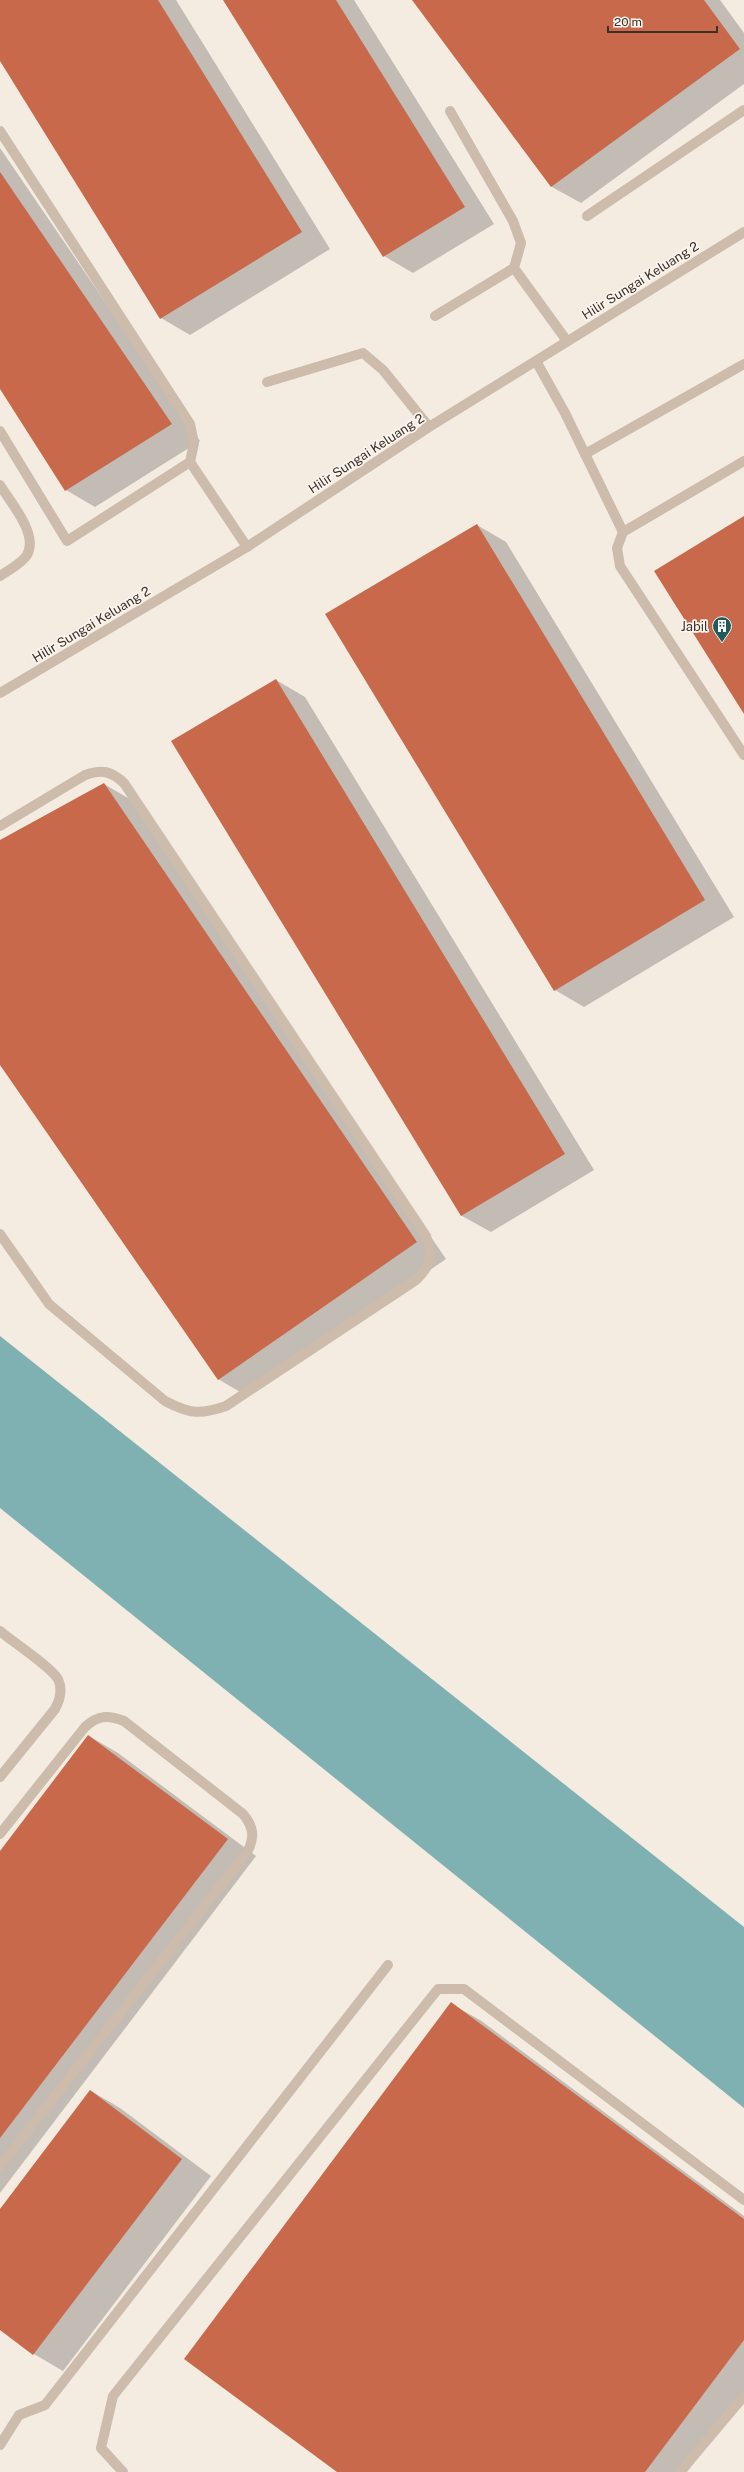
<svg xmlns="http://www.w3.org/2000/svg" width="744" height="2472" viewBox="0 0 744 2472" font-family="'Public Sans',sans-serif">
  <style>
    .water { fill: #7fb0b2 }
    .shadow { fill: #0003 }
    .building { fill: #c8694b }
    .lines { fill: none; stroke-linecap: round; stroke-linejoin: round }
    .service { stroke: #cdbbac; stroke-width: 10 }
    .minor { stroke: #cdbbac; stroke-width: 10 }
    .labels { text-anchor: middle; stroke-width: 3.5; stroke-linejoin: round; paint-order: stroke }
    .street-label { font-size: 13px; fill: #3b302b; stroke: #fbf5ee }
    .poi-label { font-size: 13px; fill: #3b302b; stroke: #fbf5ee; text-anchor: end }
  </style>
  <rect width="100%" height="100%" fill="#f4ebe1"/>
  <!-- water -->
  <polygon class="water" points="0,1336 744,1927 744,2108 0,1508"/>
  <!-- shadow -->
  <g class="shadow">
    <polygon points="0,0 176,0 330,249 190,335 161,318 0,59"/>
    <polygon points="224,0 354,0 494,224 413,273 384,256"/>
    <polygon points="414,0 720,0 744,33 744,84 581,203 552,187"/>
    <polygon points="0,148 200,441 95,507 66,490 0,387"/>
    <polygon points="477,525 506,542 734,917 584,1007 555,990"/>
    <polygon points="276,680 305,697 594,1170 491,1232 462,1216 173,742"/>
    <polygon points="104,784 133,801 446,1259 247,1396 218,1379 0,1063 0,842"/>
    <polygon points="89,1736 118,1753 256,1856 0,2193 0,1853"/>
    <polygon points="451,2004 480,2020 744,2216 744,2395 687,2472 339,2472"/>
    <polygon points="91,2091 120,2108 211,2176 63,2371 34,2354 0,2329 0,2211"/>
  </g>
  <!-- building -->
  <g class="building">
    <polygon points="0,0 158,0 302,232 160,319 0,61"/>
    <polygon points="223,0 336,0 465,207 383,257"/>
    <polygon points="412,0 704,0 740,49 551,187"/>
    <polygon points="0,172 172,424 65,491 0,389"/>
    <polygon points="744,516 744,714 654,571"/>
    <polygon points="477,524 705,900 554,991 325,614"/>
    <polygon points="276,679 565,1154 461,1216 171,741"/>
    <polygon points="104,783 417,1242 218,1380 0,1065 0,840"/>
    <polygon points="88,1735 228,1839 0,2138 0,1851"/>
    <polygon points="451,2002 744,2219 744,2340 645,2472 337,2472 184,2359"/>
    <polygon points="90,2090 182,2159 33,2355 0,2330 0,2209"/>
  </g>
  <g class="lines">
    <!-- service -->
    <g class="service">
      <polyline points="450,111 513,221 521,243 514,268 567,341"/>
      <polyline points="0,131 190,424 194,443 190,462 247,547"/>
      <polyline points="587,216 744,110"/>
      <polyline points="435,316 514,268"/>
      <polyline points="536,361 565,413 623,532"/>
      <polyline points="267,382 363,353 383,370 429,427"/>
      <polyline points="0,431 67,541 190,462"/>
      <polyline points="585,454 744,364"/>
      <polyline points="744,461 623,532 617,548 620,566 744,755"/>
      <path d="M 0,485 C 10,502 39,534 27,555 C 21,564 9,570 0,576"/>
      <path d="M 0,826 L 85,775 C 102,769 111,771 124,783 L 426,1236 C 433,1257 432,1264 416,1280 L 226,1406 C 200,1415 190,1414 165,1401 L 49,1304 L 0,1234"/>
      <path d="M 0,1631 C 13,1642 51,1667 58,1679 C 63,1690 60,1700 55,1709 L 0,1777"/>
      <path d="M 0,1834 L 85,1727 C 98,1715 108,1715 124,1721 L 243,1814 C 254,1827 255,1838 247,1852 L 0,2166"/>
      <polyline points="0,2445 19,2415 45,2405 388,1965"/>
      <polyline points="123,2472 101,2448 113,2396 438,1989 464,1989 744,2200"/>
      <polyline points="680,2472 744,2396"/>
    </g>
    <!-- minor -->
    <polyline class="minor" points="0,693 247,547 429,427 744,232"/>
  </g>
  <!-- icons -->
  <defs>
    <symbol id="building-pin" viewBox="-11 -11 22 30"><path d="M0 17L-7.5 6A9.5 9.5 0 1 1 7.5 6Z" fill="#1f5a5e" stroke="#fbf5ee"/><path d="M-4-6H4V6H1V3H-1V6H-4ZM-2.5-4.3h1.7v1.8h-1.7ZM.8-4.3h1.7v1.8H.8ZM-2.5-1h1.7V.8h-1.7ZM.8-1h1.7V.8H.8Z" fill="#fff"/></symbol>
  </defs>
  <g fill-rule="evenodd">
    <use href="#building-pin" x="711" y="615" width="22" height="30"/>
  </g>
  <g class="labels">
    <!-- street labels -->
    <g class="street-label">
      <text transform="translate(640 280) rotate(-32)" y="5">Hilir Sungai Keluang 2</text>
      <text transform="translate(366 453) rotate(-33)" y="5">Hilir Sungai Keluang 2</text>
      <text transform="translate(91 624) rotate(-31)" y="5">Hilir Sungai Keluang 2</text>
    </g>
    <!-- poi labels -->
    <g class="poi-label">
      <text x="708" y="631">Jabil</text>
    </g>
  </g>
  <!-- scale -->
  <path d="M608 26v6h109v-6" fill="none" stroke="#3b302b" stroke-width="2"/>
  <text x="614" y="26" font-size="12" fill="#3b302b" stroke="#fbf5ee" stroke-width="3" paint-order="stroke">20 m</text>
</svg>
